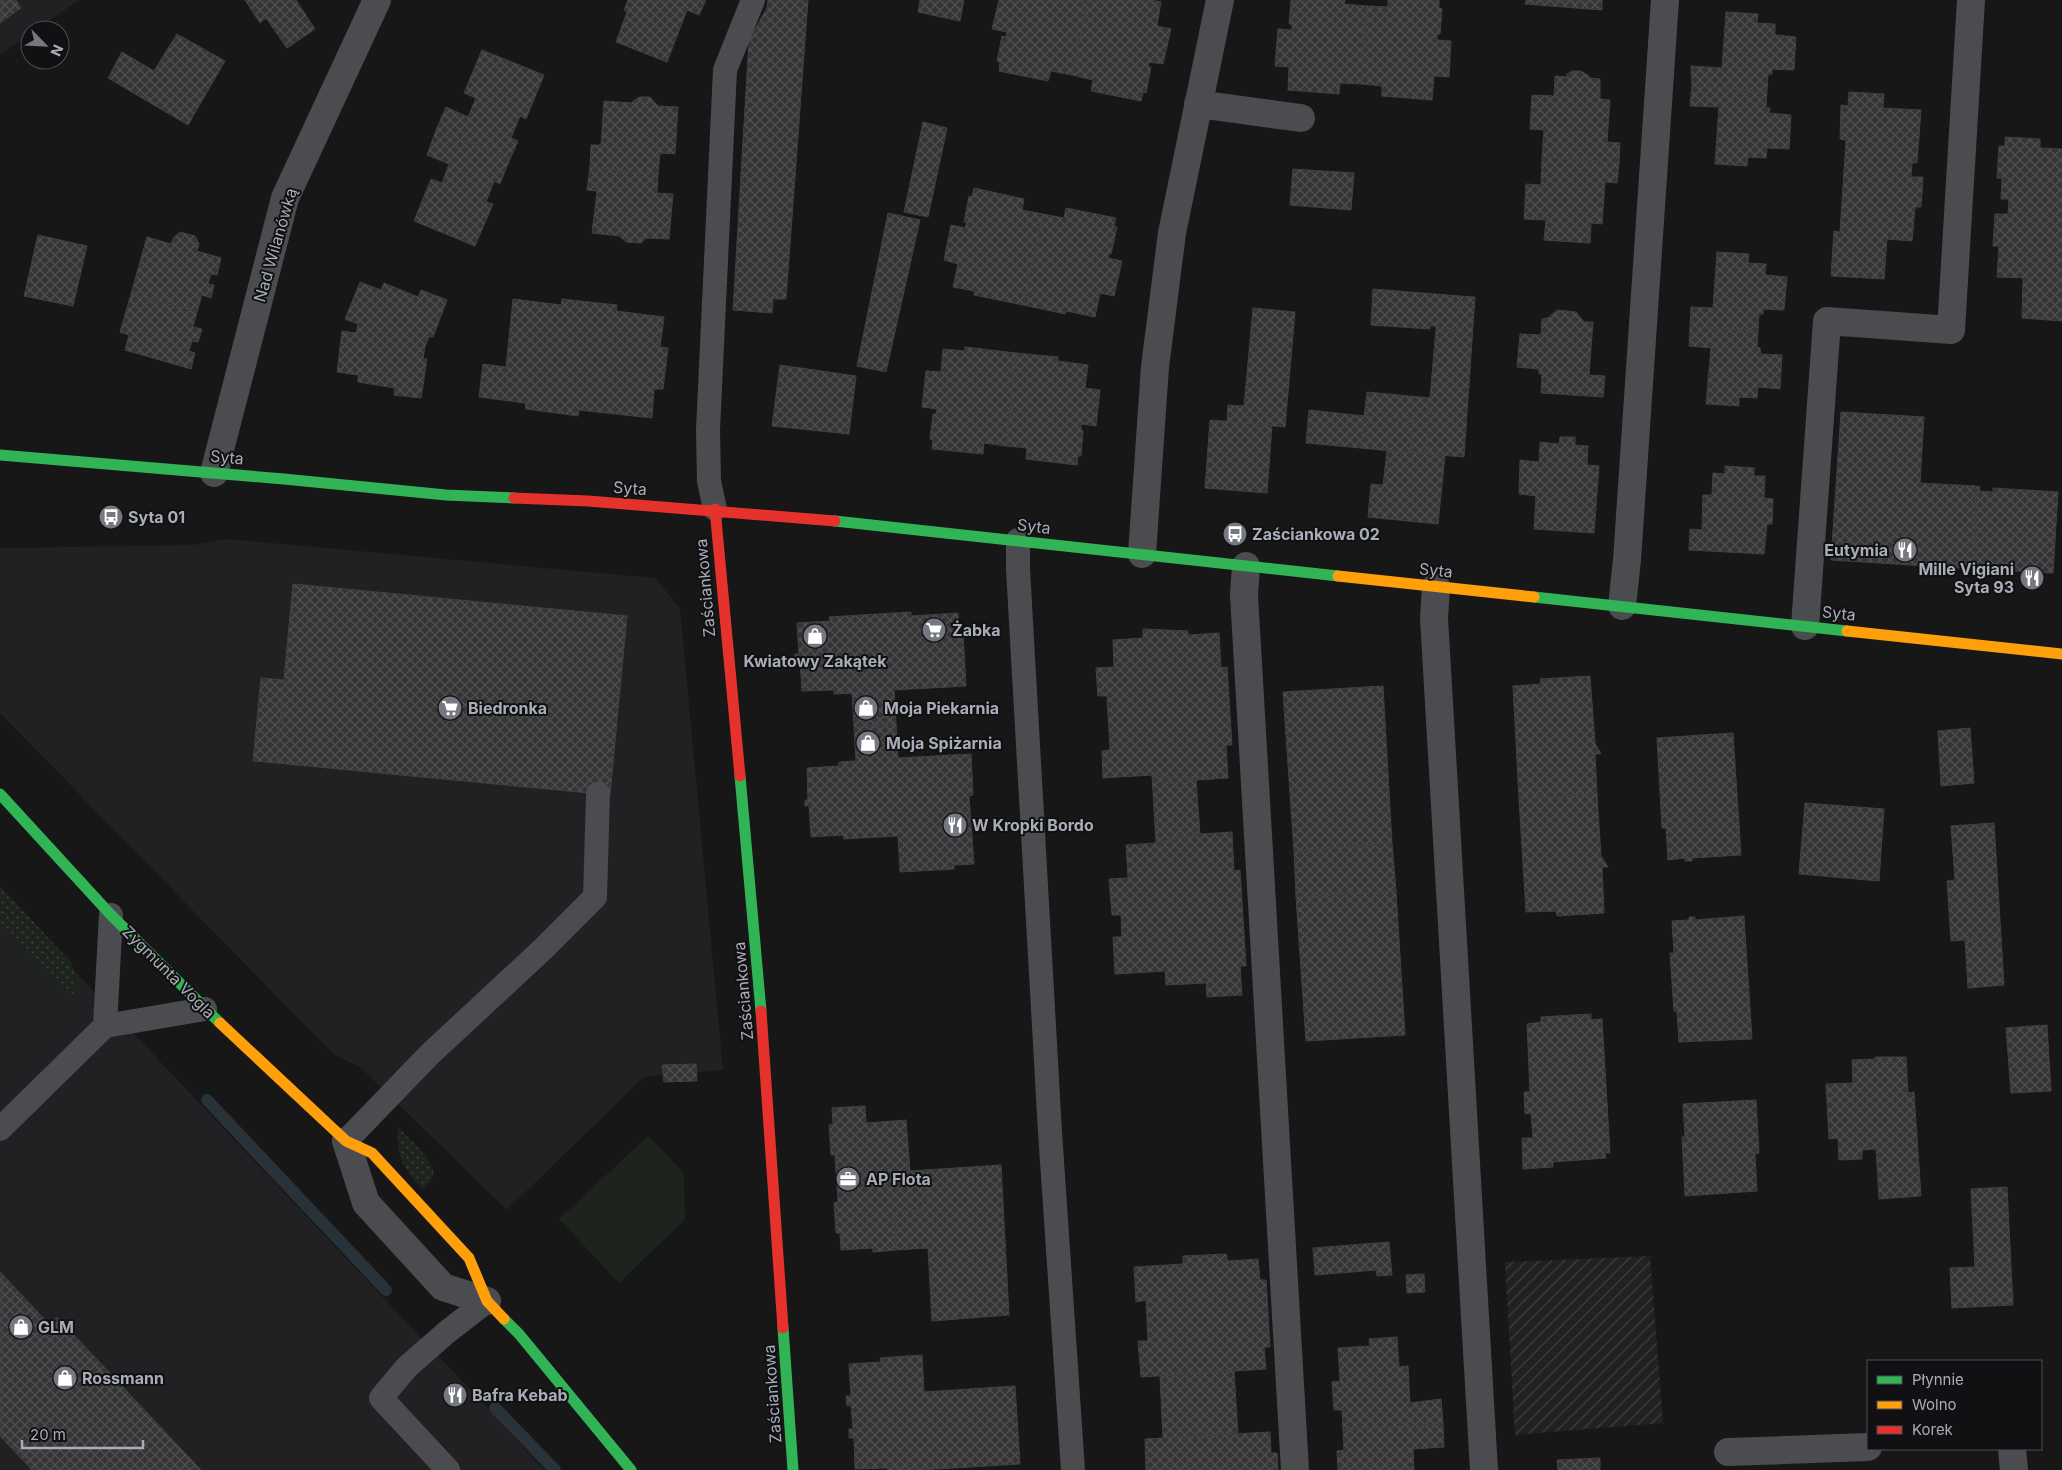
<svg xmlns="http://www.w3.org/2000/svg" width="2062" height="1470" viewBox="0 0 2062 1470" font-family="Inter,sans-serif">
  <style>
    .built { fill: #212123 }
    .industrial { fill: url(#industrial-furrows) }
    .grass { fill: url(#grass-dots) }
    .green { fill: #1d241e }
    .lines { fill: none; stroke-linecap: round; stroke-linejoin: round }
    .stream { stroke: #2a3239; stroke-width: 12 }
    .building { fill: url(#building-cross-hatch); stroke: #3f4043 }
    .lane { stroke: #4b4c50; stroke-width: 24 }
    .street { stroke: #4b4c50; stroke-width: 28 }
    .fast { stroke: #30b455; stroke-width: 11 }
    .slow { stroke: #ff9f0a; stroke-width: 11 }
    .jam { stroke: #e5322d; stroke-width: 11 }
    .labels { text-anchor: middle; stroke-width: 4; stroke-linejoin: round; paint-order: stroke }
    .street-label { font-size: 16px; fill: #a8adb8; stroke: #111113 }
    .poi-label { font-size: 16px; font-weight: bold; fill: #a8adb8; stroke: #111113; text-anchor: start }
  </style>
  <defs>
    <pattern id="industrial-furrows" width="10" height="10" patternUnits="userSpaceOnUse" patternTransform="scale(1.25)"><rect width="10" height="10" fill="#212123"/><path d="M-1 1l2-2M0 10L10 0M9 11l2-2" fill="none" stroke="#3e3f41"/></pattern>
    <pattern id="grass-dots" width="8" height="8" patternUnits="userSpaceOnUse" patternTransform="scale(1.25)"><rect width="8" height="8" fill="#1d241e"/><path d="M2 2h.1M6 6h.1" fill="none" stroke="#3b413d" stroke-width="1.8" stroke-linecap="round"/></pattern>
    <pattern id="building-cross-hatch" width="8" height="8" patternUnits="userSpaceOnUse" patternTransform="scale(1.25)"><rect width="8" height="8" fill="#353536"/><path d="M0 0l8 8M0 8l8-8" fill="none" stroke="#4f5051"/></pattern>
  </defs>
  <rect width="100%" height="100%" fill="#171717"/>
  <!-- built -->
  <g class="built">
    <polygon points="0,0 79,0 36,30 30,30 30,34 0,55"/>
    <polygon points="226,539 655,578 680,608 723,1070 644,1077 507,1210 360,1067 333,1054 0,713 0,548 193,545"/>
    <polygon points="0,892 482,1402 544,1470 0,1470"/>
  </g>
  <!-- industrial -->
  <polygon class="industrial" points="1650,1256 1663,1423 1515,1435 1505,1262"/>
  <!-- grass -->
  <g class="grass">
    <path d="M 0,886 L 71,962 C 77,976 79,986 72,1000 L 0,924 Z"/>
    <path d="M 398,1127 C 406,1136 439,1164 433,1177 C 431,1181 426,1186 422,1189 C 403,1168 396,1156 398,1127 Z"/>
  </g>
  <!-- green -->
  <polygon class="green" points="648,1136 684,1173 685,1219 619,1283 559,1219"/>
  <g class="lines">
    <!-- stream -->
    <g class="stream">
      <polyline points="207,1100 386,1290"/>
      <polyline points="495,1408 555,1470"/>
    </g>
  </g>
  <!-- building -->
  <g class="building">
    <polygon points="0,0 16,0 21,8 0,23"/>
    <polygon points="245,0 296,0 315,29 287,48 266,18 260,23"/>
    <polygon points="628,0 706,0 699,15 687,10 667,62 616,42 627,12 624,10"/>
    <polygon points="768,0 808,0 786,299 773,299 772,313 733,310 749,40 767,8"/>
    <polygon points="920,0 964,0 960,21 918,12"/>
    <polygon points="999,0 1088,0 1072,75 1051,71 1048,81 999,71 1000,62 997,61 1002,36 1006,37 1007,32 992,29"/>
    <polygon points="1088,0 1150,0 1161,2 1157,26 1171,29 1163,64 1149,62 1148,67 1151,67 1146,93 1143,92 1141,101 1091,91 1093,80 1072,75"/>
    <polygon points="1291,0 1345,0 1344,4 1367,6 1361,84 1340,83 1339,94 1288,90 1289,67 1275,66 1278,29 1292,30 1292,24 1289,24"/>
    <polygon points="1388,0 1439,0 1439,8 1442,9 1440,34 1437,34 1437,40 1451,41 1449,77 1434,76 1432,100 1382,96 1382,86 1361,84 1367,6 1388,7"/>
    <polygon points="1526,0 1602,0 1602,10 1525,4"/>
    <polygon points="1726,12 1758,14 1757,23 1775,24 1775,35 1796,37 1794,70 1772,69 1772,74 1768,74 1767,91 1692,86 1691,66 1722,68"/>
    <polygon points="177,34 225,61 188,125 108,78 122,52 154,71"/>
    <polygon points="482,50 544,75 526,119 520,116 511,138 518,141 510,159 436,130 446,107 468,117 476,98 464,93"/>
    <polygon points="1573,71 1581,71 1589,76 1589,78 1600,79 1600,99 1610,100 1607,142 1620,143 1619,163 1542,157 1544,130 1530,129 1532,95 1554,96 1555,76 1567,77 1567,74"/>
    <polygon points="1692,86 1767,91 1766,108 1770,108 1769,113 1791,115 1789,149 1767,148 1766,158 1748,157 1747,166 1715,164 1719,107 1690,106"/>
    <polygon points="1849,92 1884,94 1883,108 1921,110 1917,163 1912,163 1911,177 1923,177 1921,207 1915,207 1912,241 1887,239 1884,279 1831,276 1834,231 1840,232 1846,140 1840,139 1841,105 1848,106"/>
    <polygon points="639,97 650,97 658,106 678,107 675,154 660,153 658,175 590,167 591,145 601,145 604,101 631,103"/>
    <polygon points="923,122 947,128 928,217 904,212"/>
    <polygon points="436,130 510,159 500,184 494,181 486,202 493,204 475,246 414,221 431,179 442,183 449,164 427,155"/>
    <polygon points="2005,137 2040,139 2040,148 2062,149 2062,321 2022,318 2023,278 1997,277 1999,246 1993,246 1995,214 2008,214 2009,199 2001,199 2002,178 1997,178 1999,146 2005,146"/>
    <polygon points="1542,157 1619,163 1617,183 1605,182 1602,224 1591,223 1590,243 1544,240 1546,220 1524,219 1526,184 1541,185"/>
    <polygon points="590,167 658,175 657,193 673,194 669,239 646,238 641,243 626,242 619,236 592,233 597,191 587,190"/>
    <polygon points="1293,169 1354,173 1351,210 1290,205"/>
    <polygon points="974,188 1024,199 1022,210 1043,214 1023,305 974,295 974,291 953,287 958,264 944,260 951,225 965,228 967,222 964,222 969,196 972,197"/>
    <polygon points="1066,208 1116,218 1114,226 1117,227 1111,254 1109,253 1108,258 1122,261 1114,296 1100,293 1095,317 1066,311 1065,314 1023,305 1043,214 1064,218"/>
    <polygon points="888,213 920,220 886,372 857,366"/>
    <polygon points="180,232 195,236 199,244 197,251 221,258 217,275 211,274 208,284 214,285 211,298 202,295 197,312 131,294 147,237 171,244 174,237"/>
    <polygon points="38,235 87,246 73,306 24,296"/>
    <polygon points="1717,252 1749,254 1748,263 1766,264 1765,275 1787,277 1784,310 1763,309 1763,314 1759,314 1758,331 1690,327 1691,307 1713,308"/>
    <polygon points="360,282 381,290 384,283 418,297 421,290 447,300 433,337 429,336 425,347 423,359 427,359 421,398 394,395 395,388 358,382 358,375 337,372 342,331 356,333 358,324 345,319"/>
    <polygon points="1373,289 1460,296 1458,331 1436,329 1436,326 1430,326 1430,329 1371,325"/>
    <polygon points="131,294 197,312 193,327 202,329 198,342 192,341 189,351 195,353 191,369 125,350 129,335 120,332"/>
    <polygon points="1460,296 1475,297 1464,457 1425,454 1436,329 1458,331"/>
    <polygon points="513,299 561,305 562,299 617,305 616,311 664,317 660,347 668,348 663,389 654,389 652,418 579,410 578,416 526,409 525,403 479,397 483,364 506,367"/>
    <polygon points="1253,308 1295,312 1285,427 1227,422 1228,405 1244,406"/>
    <polygon points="1557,310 1576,312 1584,322 1593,322 1589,375 1605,376 1603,397 1541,393 1542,374 1539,374 1539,369 1517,367 1520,334 1541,335 1542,319 1548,318"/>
    <polygon points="1690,327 1758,331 1757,347 1760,348 1761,354 1782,355 1780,389 1758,387 1757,398 1739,397 1739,406 1706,404 1711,348 1689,346"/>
    <polygon points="965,347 1016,353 1006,446 984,443 983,454 932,449 933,440 930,439 933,414 936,414 937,409 922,407 926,371 941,372 943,349 965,351"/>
    <polygon points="1016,353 1058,357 1058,361 1088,365 1085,388 1100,390 1096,426 1081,424 1081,430 1083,431 1081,456 1078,456 1077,465 1026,459 1027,448 1006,446"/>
    <polygon points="780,365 856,376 849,434 772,426"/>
    <polygon points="1367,392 1431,398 1425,454 1410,453 1413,419 1364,416"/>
    <polygon points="1309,410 1364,416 1361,448 1306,443"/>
    <polygon points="1841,412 1924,417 1920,483 1976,486 1974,569 1831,560"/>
    <polygon points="1364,416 1413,419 1410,453 1361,448"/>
    <polygon points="1210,420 1272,425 1267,493 1205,488"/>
    <polygon points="1560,437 1575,437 1575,445 1588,446 1587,465 1599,466 1594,533 1534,529 1536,496 1519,494 1520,460 1539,462 1540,442 1559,444"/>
    <polygon points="1387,451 1445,455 1438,524 1368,517 1371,484 1383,485"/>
    <polygon points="1725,466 1754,468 1754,476 1765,476 1764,498 1773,499 1772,524 1767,524 1764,554 1689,550 1690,529 1702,530 1703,495 1712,495 1713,473 1725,474"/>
    <polygon points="1976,486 1980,487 1979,491 1993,492 1993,488 2058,492 2053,573 1988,570 1988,565 1974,564"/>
    <polygon points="293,584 627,616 610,795 276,763"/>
    <polygon points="911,612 911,616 958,613 959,633 963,633 966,686 894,690 896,724 854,727 852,693 834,694 834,690 802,691 800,660 795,660 795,654 799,654 797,623 830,621 829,617"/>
    <polygon points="1143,629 1188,631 1188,635 1219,633 1221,668 1227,667 1232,745 1226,745 1228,778 1196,780 1152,775 1103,778 1102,751 1110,750 1107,696 1098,696 1096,668 1114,667 1113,640 1143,638"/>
    <polygon points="1590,676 1595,743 1601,754 1595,754 1597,794 1519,799 1513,686 1541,684 1540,679"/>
    <polygon points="261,678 284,680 276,763 253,761"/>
    <polygon points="1383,686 1392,843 1294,851 1283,692"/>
    <polygon points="896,724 898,758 971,754 973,795 969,796 974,864 954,865 954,869 900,872 898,836 844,839 843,835 811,837 809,806 805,806 805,800 808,800 807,768 839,766 839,762 856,761 854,727"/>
    <polygon points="1970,728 1974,783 1941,786 1938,731"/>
    <polygon points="1733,733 1741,855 1692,858 1692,861 1685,861 1685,858 1668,860 1666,828 1662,828 1657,738"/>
    <polygon points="1152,775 1196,780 1200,834 1156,843"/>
    <polygon points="1597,794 1601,856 1608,867 1602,867 1604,913 1557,916 1556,911 1526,912 1519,799"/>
    <polygon points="1805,803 1884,809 1879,881 1799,874"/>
    <polygon points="1994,823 2001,937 1951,941 1947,881 1955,880 1951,826"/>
    <polygon points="1232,832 1234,871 1240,870 1246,966 1240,966 1242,995 1207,997 1206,983 1166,985 1165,971 1115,974 1113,937 1122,937 1121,915 1112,915 1109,879 1128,878 1126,845 1156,843 1200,834"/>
    <polygon points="1392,843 1396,891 1296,897 1294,851"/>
    <polygon points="1396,891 1405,1035 1306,1041 1296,897"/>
    <polygon points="1744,916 1752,1039 1679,1042 1677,1011 1674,1011 1670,953 1674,953 1672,921 1689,920 1689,917 1695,917 1695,920"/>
    <polygon points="2001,937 2004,985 1968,988 1965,940"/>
    <polygon points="1591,1014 1591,1020 1602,1019 1610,1153 1605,1153 1606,1158 1553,1162 1553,1167 1523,1169 1522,1138 1533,1138 1531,1113 1525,1114 1524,1092 1530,1092 1527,1024 1541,1022 1541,1017"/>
    <polygon points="2047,1025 2051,1091 2011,1093 2006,1028"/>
    <polygon points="1875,1057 1906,1057 1908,1093 1914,1092 1921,1196 1879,1199 1876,1149 1862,1150 1862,1159 1839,1160 1838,1138 1829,1139 1826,1084 1853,1083 1852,1060 1875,1059"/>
    <polygon points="696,1064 697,1081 664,1082 662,1065"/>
    <polygon points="1756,1100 1759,1153 1755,1154 1757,1191 1685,1196 1682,1137 1685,1137 1683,1104"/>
    <polygon points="865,1106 866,1123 906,1120 910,1171 925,1170 927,1210 894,1212 896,1250 873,1252 873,1248 841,1250 840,1233 836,1233 834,1203 838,1202 835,1155 831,1155 829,1125 833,1124 832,1108"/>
    <polygon points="1001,1165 1009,1315 932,1321 928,1248 896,1250 894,1212 927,1210 925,1170"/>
    <polygon points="2007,1187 2013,1305 1952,1308 1950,1268 1975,1267 1971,1189"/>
    <polygon points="1389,1242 1392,1275 1377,1276 1376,1270 1315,1275 1313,1248"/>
    <polygon points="1226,1254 1228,1261 1258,1259 1260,1280 1266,1280 1270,1347 1264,1347 1266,1369 1141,1377 1138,1341 1148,1341 1146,1300 1136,1302 1134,1267 1183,1264 1183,1256"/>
    <polygon points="0,1272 49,1324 57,1317 201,1470 32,1470 0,1436"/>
    <polygon points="1424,1274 1425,1292 1407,1293 1406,1275"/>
    <polygon points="1397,1337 1399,1367 1408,1366 1410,1403 1441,1399 1443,1424 1343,1430 1342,1410 1334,1410 1332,1382 1340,1381 1338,1348 1370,1346 1369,1339"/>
    <polygon points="922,1355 924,1392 1015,1386 1020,1464 920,1470 888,1470 888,1468 855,1469 854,1438 849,1438 849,1429 853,1429 851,1405 847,1406 846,1396 851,1396 849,1364 881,1362 880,1358"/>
    <polygon points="1234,1370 1238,1433 1163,1438 1160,1376"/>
    <polygon points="1443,1424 1444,1447 1413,1449 1414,1470 1338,1470 1337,1451 1344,1450 1343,1430"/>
    <polygon points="1270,1432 1271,1453 1277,1453 1278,1470 1146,1470 1145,1439"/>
    <polygon points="1600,1458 1600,1470 1558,1470 1557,1460"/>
  </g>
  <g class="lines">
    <!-- lane -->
    <g class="lane">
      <polyline points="715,509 709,481 708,430 725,70 753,0"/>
      <polyline points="1018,540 1018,569 1050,1132 1073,1470"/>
      <polyline points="105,1026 111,915"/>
      <polyline points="0,1129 105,1026 205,1009"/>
      <polyline points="346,1141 430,1054 543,949 595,897 598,794"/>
      <polyline points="448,1470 381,1398 407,1367 447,1332 487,1301"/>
    </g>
    <!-- street -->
    <g class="street">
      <polyline points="1198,104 1301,118"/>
      <polyline points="214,473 285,198 377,0"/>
      <polyline points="1142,554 1155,367 1172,233 1220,0"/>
      <polyline points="1246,566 1244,595 1295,1470"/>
      <polyline points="1436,587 1434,618 1484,1470"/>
      <polyline points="1622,606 1627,560 1665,0"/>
      <polyline points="1805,626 1827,321 1951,330 1971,0"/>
      <polyline points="346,1141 366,1203 443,1287 487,1301"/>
      <polyline points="2012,1449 2014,1470"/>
      <polyline points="1728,1452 1868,1447"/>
    </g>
    <!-- fast -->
    <g class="fast">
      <polyline points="0,455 284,479 446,495 514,498"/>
      <polyline points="835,521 1338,576"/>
      <polyline points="1534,597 1847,631"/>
      <polyline points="740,776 761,1011"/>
      <polyline points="0,794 111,915 220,1023"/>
      <polyline points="504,1319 519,1334 631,1470"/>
      <polyline points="783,1328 793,1470"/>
    </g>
    <!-- slow -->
    <g class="slow">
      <polyline points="1338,576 1534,597"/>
      <polyline points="1847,631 2062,654"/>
      <polyline points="220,1023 346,1141 372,1153 469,1258 487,1301 504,1319"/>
    </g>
    <!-- jam -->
    <g class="jam">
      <polyline points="514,498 588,501 835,521"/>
      <polyline points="715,509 740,776"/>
      <polyline points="761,1011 783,1328"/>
    </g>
  </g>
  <!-- icons -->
  <defs>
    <symbol id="bus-disc" viewBox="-11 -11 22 22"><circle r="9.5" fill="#757880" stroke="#111113"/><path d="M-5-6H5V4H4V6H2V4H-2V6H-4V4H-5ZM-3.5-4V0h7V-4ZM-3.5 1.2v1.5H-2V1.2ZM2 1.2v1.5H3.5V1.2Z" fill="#fff"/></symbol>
    <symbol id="restaurant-disc" viewBox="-11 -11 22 22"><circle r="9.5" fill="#757880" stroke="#111113"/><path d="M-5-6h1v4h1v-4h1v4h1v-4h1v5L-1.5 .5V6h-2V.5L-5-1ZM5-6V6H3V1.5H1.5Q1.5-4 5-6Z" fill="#fff"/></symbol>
    <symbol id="supermarket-disc" viewBox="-11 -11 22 22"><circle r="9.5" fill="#757880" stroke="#111113"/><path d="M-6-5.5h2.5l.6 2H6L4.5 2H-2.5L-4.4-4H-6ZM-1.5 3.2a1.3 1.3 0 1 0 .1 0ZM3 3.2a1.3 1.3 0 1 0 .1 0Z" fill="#fff"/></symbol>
    <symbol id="shop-disc" viewBox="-11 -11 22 22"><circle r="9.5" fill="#757880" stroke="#111113"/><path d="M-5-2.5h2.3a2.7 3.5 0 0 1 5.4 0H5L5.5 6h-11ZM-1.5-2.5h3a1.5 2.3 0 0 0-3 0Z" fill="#fff"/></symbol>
    <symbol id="office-disc" viewBox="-11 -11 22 22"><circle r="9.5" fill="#757880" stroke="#111113"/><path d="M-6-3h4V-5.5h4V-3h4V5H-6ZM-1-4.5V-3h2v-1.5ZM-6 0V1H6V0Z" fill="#fff"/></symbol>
  </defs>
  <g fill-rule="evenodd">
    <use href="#bus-disc" x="97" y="503" width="28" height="28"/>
    <use href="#bus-disc" x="1221" y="520" width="28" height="28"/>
    <use href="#restaurant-disc" x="1891" y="536" width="28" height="28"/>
    <use href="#restaurant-disc" x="2018" y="564" width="28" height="28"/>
    <use href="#supermarket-disc" x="920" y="616" width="28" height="28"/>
    <use href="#shop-disc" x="801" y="622" width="28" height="28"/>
    <use href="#supermarket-disc" x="436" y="694" width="28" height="28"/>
    <use href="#shop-disc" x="852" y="694" width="28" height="28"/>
    <use href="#shop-disc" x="854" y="729" width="28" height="28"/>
    <use href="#restaurant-disc" x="941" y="811" width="28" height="28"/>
    <use href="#office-disc" x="834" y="1165" width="28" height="28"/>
    <use href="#shop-disc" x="7" y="1313" width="28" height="28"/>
    <use href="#shop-disc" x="51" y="1364" width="28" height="28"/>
    <use href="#restaurant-disc" x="441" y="1381" width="28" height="28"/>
  </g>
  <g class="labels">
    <!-- street labels -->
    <g class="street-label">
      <text transform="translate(275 245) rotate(-74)" y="6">Nad Wilanówką</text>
      <text transform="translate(227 457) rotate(5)" y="6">Syta</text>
      <text transform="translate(630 488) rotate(4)" y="6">Syta</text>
      <text transform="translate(1034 526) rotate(7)" y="6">Syta</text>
      <text transform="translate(1436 570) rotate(6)" y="6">Syta</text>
      <text transform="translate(705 588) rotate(-95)" y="6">Zaściankowa</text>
      <text transform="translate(1839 613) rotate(6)" y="6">Syta</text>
      <text transform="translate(169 972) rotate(45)" y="6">Zygmunta Vogla</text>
      <text transform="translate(743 991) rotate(-95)" y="6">Zaściankowa</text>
      <text transform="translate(772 1394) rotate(-94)" y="6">Zaściankowa</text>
    </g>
    <!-- poi labels -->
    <g class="poi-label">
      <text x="128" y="523">Syta 01</text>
      <text x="1252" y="540">Zaściankowa 02</text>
      <text x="1888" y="556" text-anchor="end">Eutymia</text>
      <text x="2014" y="575" text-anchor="end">Mille Vigiani<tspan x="2014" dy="18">Syta 93</tspan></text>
      <text x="952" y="636">Żabka</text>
      <text x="815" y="667" text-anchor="middle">Kwiatowy Zakątek</text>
      <text x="468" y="714">Biedronka</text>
      <text x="884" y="714">Moja Piekarnia</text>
      <text x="886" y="749">Moja Spiżarnia</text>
      <text x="972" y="831">W Kropki Bordo</text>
      <text x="866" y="1185">AP Flota</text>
      <text x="38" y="1333">GLM</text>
      <text x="82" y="1384">Rossmann</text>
      <text x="472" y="1401">Bafra Kebab</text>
    </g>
  </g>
  <!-- legend -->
  <rect x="1867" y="1360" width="175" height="90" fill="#111113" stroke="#4d4f55"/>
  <rect x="1877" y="1376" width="25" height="8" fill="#30b455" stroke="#4d4f55"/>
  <text x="1912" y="1385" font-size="15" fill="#a8adb8">Płynnie</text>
  <rect x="1877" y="1401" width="25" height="8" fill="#ff9f0a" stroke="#4d4f55"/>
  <text x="1912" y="1410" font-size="15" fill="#a8adb8">Wolno</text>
  <rect x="1877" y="1426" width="25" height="8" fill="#e5322d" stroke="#4d4f55"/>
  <text x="1912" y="1435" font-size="15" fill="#a8adb8">Korek</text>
  <!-- north arrow -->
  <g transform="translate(45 45) rotate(114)"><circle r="24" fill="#111113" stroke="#4d4f55"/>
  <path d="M0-4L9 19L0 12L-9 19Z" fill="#757880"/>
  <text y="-8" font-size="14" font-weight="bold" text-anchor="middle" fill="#a8adb8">N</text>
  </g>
  <!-- scale -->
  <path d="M22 1440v8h121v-8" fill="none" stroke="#a8adb8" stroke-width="2.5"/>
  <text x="30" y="1440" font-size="15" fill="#a8adb8" stroke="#111113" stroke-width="4" paint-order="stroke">20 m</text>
</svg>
